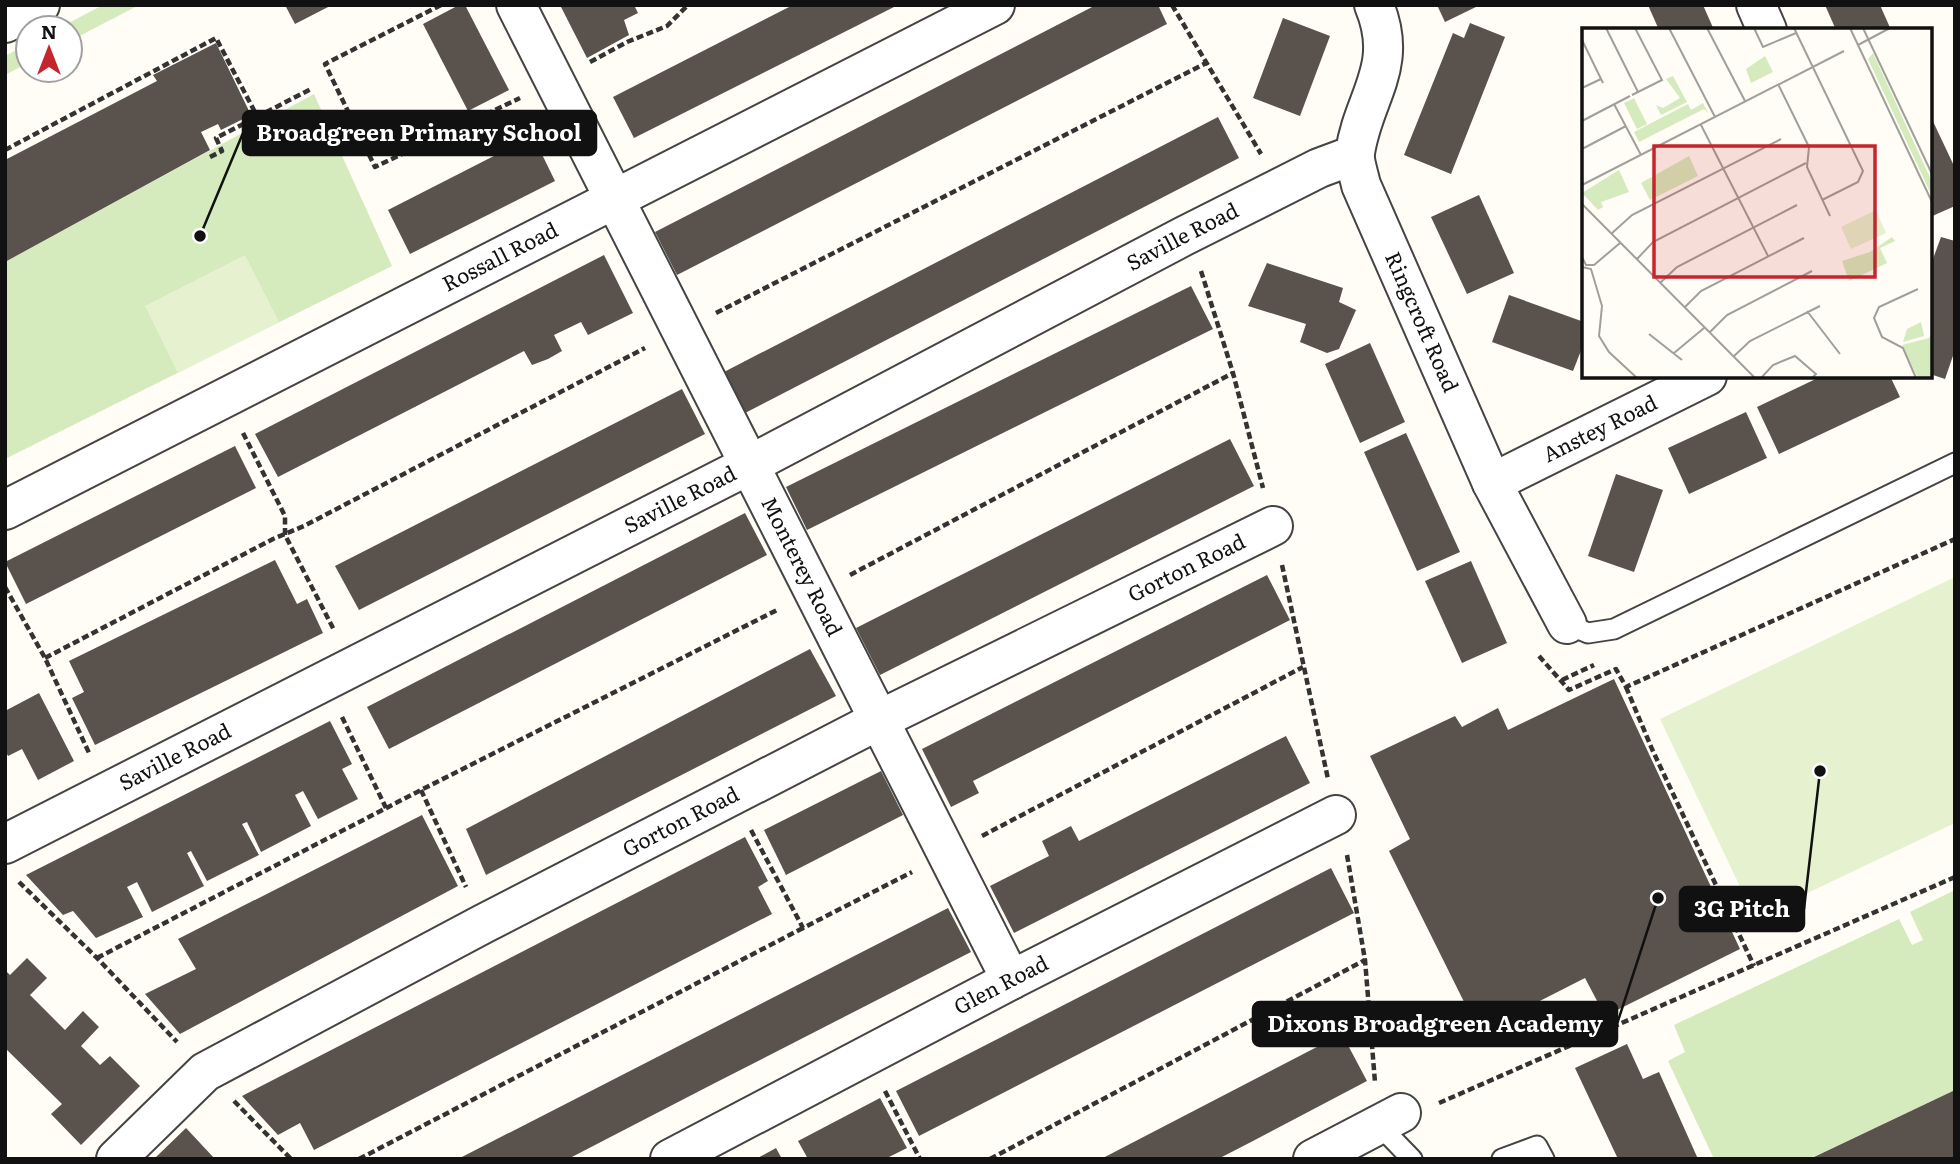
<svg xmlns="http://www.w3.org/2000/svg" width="1960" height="1164" viewBox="0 0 1960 1164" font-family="Literata,serif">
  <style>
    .green { fill: #d5ebbd }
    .pitch { fill: #e6f2cf }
    .building { fill: #5a524d }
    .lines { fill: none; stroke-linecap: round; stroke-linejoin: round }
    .lane-casing { stroke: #444; stroke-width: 23 }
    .street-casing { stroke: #444; stroke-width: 42 }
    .path { stroke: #333; stroke-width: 4.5; stroke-dasharray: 7 3.5; stroke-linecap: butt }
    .lane { stroke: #fff; stroke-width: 19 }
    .street { stroke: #fff; stroke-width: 38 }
    .labels { text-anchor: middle; stroke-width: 7; stroke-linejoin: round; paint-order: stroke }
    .street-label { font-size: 21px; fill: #111; stroke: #fff }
    .inset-road { fill: none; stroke: #a09f9a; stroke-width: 2 }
    .view { fill: #c4262e; fill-opacity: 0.15; stroke: #c4262e; stroke-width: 3.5 }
    .inset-edge { fill: none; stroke: #111; stroke-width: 3.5 }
    .leader { fill: none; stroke: #111; stroke-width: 2.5 }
    .callout-dot { fill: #111; stroke: #fff; stroke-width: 2.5 }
    .callout { fill: #111; stroke: #111; stroke-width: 2.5 }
    .callout-label { font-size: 23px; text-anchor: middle; font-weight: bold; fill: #fff }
  </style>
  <rect width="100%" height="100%" fill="#fffdf5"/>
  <!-- green -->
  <g class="green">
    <polygon points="103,5 139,5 70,41 70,28 59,28"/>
    <polygon points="28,44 28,63 5,75 5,56"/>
    <polygon points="314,94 392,266 5,459 5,262"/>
    <polygon points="1955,890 1955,1090 1809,1159 1714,1159 1668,1061 1685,1052 1674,1025 1899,919 1912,945 1923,940 1910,912"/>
  </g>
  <!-- pitch -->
  <g class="pitch">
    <polygon points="245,255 279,322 178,373 145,306"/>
    <polygon points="1955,577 1955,823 1755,918 1660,719"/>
  </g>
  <!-- building -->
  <g class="building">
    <polygon points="285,5 332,5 295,24"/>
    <polygon points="459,5 465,5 509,90 468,111 423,24"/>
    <polygon points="560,5 634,5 638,13 624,20 629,35 587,58"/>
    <polygon points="793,5 898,5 634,138 613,97"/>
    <polygon points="1096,5 1158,5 1167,24 677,275 655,232"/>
    <polygon points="1437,5 1480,5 1445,22"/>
    <polygon points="1648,5 1703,5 1714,30 1659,30"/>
    <polygon points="1825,5 1880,5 1891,30 1836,30"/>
    <polygon points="1283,18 1330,36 1300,116 1253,98"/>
    <polygon points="1470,23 1505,37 1451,174 1404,155 1453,33 1464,38"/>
    <polygon points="216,43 251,115 221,130 218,124 201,132 210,150 5,262 5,160 157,81 153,75"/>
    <polygon points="1930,115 1955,168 1955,206 1930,217"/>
    <polygon points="1218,117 1239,158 745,413 724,372"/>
    <polygon points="533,136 555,181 410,254 388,210"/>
    <polygon points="1479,195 1514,273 1467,294 1431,217"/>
    <polygon points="1941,237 1955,241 1955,350 1945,379 1930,374 1930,267"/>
    <polygon points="604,255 633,313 588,335 581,322 554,335 562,351 548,359 532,365 524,351 278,477 255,434"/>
    <polygon points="1267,263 1343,288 1339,302 1356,310 1339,349 1327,353 1300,342 1306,324 1248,306"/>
    <polygon points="1191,286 1213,329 807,530 786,487"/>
    <polygon points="1509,295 1584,322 1584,343 1573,371 1492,342"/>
    <polygon points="1370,343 1405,422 1360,443 1325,364"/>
    <polygon points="1822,376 1890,376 1900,397 1779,454 1757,407"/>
    <polygon points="682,389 705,434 359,610 335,566"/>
    <polygon points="1746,412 1767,458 1689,494 1668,448"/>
    <polygon points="1406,433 1460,552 1417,571 1364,452"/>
    <polygon points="1230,439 1254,486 880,675 856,628"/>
    <polygon points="235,446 256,488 26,604 5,562"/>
    <polygon points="1616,474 1663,490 1634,572 1588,556"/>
    <polygon points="745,513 767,555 389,749 367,707"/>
    <polygon points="275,560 297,604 307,599 323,633 95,745 72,698 84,692 69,661"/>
    <polygon points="1471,561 1507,643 1462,663 1425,581"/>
    <polygon points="1267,575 1290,620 973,781 979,793 951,807 922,749"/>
    <polygon points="810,649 836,696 486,875 466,829"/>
    <polygon points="1614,679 1740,949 1605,1016 1585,978 1479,1032 1389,851 1410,839 1370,756 1455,716 1462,727 1498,708 1508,730"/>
    <polygon points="39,693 74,761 38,780 22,749 8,756 5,750 5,711"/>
    <polygon points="330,721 352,764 342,769 358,799 318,819 303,791 295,795 311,826 261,852 247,822 242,824 259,855 207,881 191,851 187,853 204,886 152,912 137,882 127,887 143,917 96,938 73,911 63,915 26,875"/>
    <polygon points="1286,736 1310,783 1014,933 990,886 1049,856 1042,841 1071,826 1079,841"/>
    <polygon points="881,771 903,815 786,875 764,830"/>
    <polygon points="422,815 458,886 180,1034 145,994 196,969 178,939"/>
    <polygon points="745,837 768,881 758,887 772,914 314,1150 300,1123 278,1135 242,1096"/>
    <polygon points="1331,868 1354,913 919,1136 896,1091"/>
    <polygon points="948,908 971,952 711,1085 568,1159 458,1159"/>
    <polygon points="27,958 47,978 30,995 65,1030 83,1011 99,1027 81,1046 100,1065 110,1056 140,1086 81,1145 51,1114 62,1104 5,1048 5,970 10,975"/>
    <polygon points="1342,1034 1367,1081 1251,1142 1218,1159 1101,1159"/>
    <polygon points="1627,1044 1643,1079 1659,1072 1698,1159 1618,1159 1575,1068"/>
    <polygon points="1955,1090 1955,1159 1815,1159 1814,1157"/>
    <polygon points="880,1098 907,1148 885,1159 808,1159 798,1141"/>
    <polygon points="186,1128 215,1159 154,1159"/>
    <polygon points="776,1148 782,1159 756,1159"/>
  </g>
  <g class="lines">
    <defs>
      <g id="lane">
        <polyline points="1567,624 1588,633 1614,629 1955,463"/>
        <polyline points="1379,1125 1412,1159"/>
        <polyline points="1502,1159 1537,1146 1544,1159"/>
      </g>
      <g id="street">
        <path id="s1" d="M 516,5 L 1011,980"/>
        <path id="s2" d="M 1374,5 C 1400,67 1363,97 1355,153 C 1354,162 1359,175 1361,185 L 1492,483 L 1567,624"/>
        <polyline points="1756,5 1767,30"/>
        <polyline points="5,23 40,5"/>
        <path id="s3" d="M 1492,483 L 1707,376"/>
        <path id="s4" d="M 5,510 L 995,5"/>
        <path id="s5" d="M 5,844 L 751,464 L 1184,236 L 1319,168 L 1354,155"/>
        <path id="s6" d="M 116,1159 L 205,1072 L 483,924 L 879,720 L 1273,526"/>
        <path id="s7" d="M 670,1159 L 1011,980 L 1336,815"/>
        <polyline points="1313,1159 1401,1113"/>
      </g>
    </defs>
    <!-- lane casing -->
    <use href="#lane" class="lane-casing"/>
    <!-- street casing -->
    <use href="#street" class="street-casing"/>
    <!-- path -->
    <g class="path">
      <polyline points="441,5 325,64 375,167 520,98"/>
      <polyline points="1172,5 1261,154"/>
      <polyline points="590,62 627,42 667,26 688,5"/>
      <polyline points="5,150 216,38 257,116"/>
      <polyline points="210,157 222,151 216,138 311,89"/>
      <polyline points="1201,271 1233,373 1263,488"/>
      <polyline points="716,313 1208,62"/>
      <polyline points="243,433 285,516 285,535 334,630"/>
      <polyline points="1282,565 1328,779"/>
      <polyline points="850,575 1233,373"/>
      <polyline points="5,587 45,658 90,755"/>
      <polyline points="1539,656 1569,690 1616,669 1626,687 1955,539"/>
      <polyline points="45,658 273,539 304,526 645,348"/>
      <polyline points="1562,680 1594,665"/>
      <polyline points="1626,687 1652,749 1754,966"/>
      <polyline points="342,717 386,808"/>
      <polyline points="421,790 466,887"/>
      <polyline points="751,830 803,928 912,872"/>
      <polyline points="982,836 1303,667"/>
      <polyline points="1347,855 1365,960 1375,1082"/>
      <polyline points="19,882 97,958 177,1042"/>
      <polyline points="97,958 421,790 779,609"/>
      <polyline points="885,1091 920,1159"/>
      <polyline points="234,1101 291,1159"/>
      <polyline points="1439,1103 1955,877"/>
      <polyline points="359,1159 803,928"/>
      <polyline points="990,1159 1365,960"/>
    </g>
    <!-- lane -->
    <use href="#lane" class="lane"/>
    <!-- street -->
    <use href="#street" class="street"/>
  </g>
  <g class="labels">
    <!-- street labels -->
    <g class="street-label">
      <text dy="7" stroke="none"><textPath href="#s5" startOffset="1325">Saville Road</textPath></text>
      <text dy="7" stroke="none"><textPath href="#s4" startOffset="556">Rossall Road</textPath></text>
      <text dy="7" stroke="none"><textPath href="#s2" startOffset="336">Ringcroft Road</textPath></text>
      <text dy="7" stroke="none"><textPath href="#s3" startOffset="121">Anstey Road</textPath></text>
      <text dy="7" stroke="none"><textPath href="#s5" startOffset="758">Saville Road</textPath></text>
      <text dy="7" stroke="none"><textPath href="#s1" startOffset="630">Monterey Road</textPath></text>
      <text dy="7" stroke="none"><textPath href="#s6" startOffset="1228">Gorton Road</textPath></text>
      <text dy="7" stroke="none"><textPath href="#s5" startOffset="191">Saville Road</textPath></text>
      <text dy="7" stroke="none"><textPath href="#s6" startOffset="662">Gorton Road</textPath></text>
      <text dy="7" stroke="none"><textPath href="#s7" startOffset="374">Glen Road</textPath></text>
    </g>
  </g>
  <!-- overview -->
  <g transform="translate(1582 28)">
    <rect width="350" height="350" fill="#fffdf5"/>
    <path d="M 291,25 L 350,154 L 348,164 L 286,31 ZM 183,28 L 191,44 L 169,55 L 164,41 ZM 91,48 L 105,74 L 79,87 L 74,77 L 81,80 L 98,70 L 84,51 ZM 52,70 L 65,96 L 55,101 L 42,75 ZM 121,75 L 126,85 L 122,81 L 57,114 L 52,104 L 106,76 L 109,82 ZM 107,128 L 116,148 L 68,172 L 59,155 ZM 37,142 L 47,164 L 19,174 L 21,179 L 16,182 L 0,165 ZM 310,209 L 313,213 L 298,220 L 305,235 L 267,253 L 260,233 L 288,224 ZM 339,294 L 342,308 L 321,314 L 325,301 ZM 350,304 L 350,350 L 336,350 L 320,317 L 347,310 Z" fill="#d5ebbd"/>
    <path d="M 294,182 L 304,205 L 269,221 L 259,199 Z" fill="#e6f2cf"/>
    <path class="inset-road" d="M 24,0 L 56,64M 87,0 L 133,89M 125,0 L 163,73M 172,0 L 181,19 L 214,5M 212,0 L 281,143 L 276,154 L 240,172M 268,0 L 350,174M 281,0 L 350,146M 0,12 L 21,55M 276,17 L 308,0M 196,56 L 227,119 L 225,139 L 248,188M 0,60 L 19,51M 50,67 L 80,52 L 53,0M 32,76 L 59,127M 0,93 L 48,68M 119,97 L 186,228M 0,121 L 44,98M 0,157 L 262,23M 0,176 L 173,350M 29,206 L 50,187 L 199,111M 0,229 L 4,237 L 12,237 L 38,215M 55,231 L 71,214 L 224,135M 0,239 L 9,241 L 20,278 L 17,308 L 27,324 L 55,350M 78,255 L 95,239 L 215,177M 102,280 L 119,263 L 222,210M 225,283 L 258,326M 127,305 L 145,287 L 230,243M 67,306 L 100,332M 92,325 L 122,300M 151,329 L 168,313 L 238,278M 179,350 L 191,337 L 213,328 L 234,346 L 230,350M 334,350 L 321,320 L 300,309 L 292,290 L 297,279 L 336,261"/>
    <path class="view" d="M 72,118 L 293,118 L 293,249 L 72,249 Z"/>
    <rect width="350" height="350" class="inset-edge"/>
  </g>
  <!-- callouts -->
  <path class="leader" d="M200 236L243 133M1820 771L1804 909M1658 898L1617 1024"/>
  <g class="callout-dot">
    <circle cx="200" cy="236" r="7"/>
    <circle cx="1820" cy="771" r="7"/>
    <circle cx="1658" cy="898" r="7"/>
  </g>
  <g class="callout">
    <rect x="243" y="111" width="353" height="44" rx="7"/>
    <rect x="1680" y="887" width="124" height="44" rx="7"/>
    <rect x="1253" y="1002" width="364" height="44" rx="7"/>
  </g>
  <g class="callout-label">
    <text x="419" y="141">Broadgreen Primary School</text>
    <text x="1742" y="917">3G Pitch</text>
    <text x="1435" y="1032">Dixons Broadgreen Academy</text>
  </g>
  <!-- border -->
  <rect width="1960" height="1164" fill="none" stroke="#111111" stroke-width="14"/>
  <!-- north arrow -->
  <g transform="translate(49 49)"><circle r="33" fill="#ffffff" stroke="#a0a0a0" stroke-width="2"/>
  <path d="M0-5L12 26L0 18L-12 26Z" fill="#c4262e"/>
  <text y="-10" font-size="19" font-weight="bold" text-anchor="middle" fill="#111111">N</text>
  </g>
</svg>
